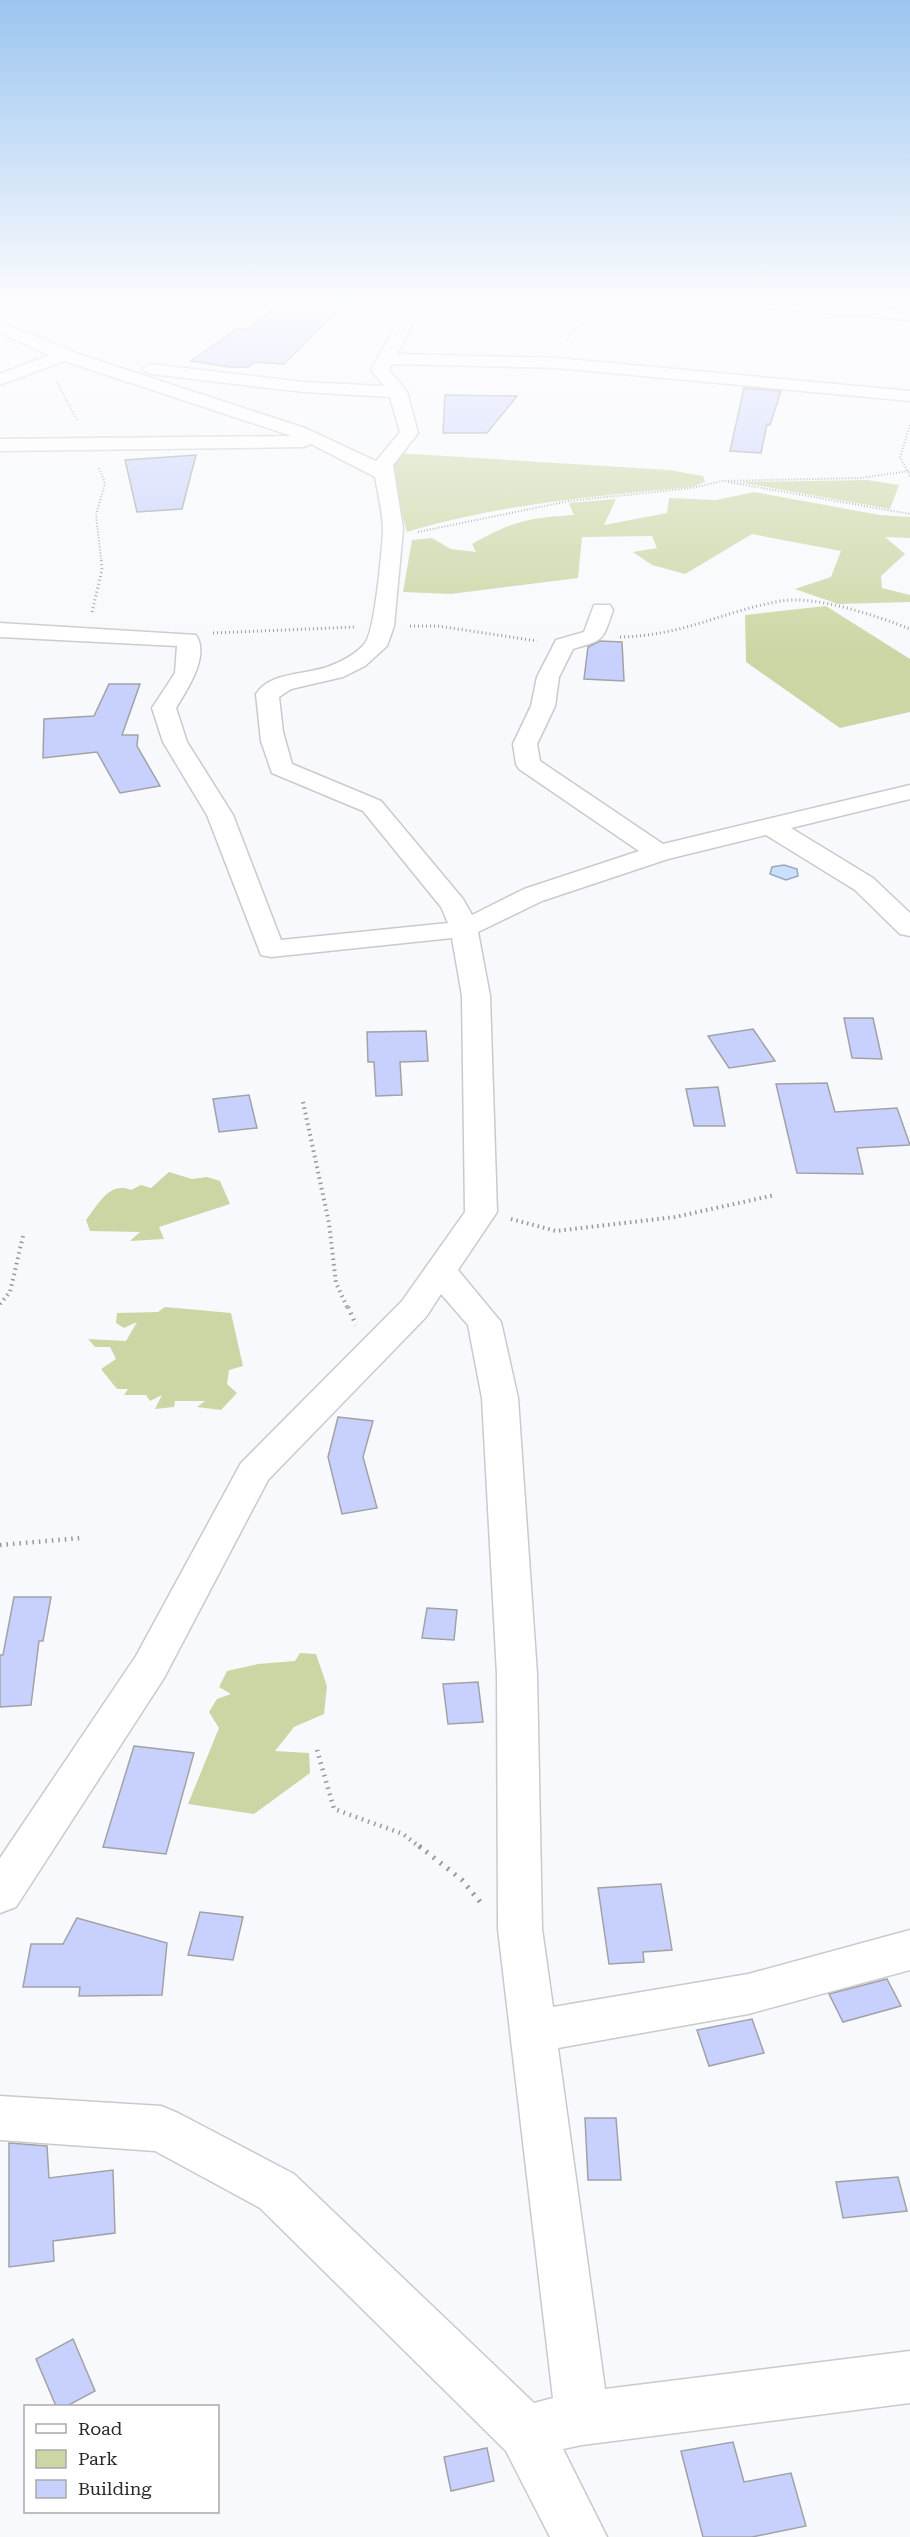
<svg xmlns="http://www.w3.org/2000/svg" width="910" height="2537" viewBox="0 0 910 2537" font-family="'Roboto Serif',serif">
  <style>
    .green { fill: #cad7a4 }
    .water { fill: #c9dffc; stroke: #99a8bd; stroke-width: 1.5 }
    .building { fill: #c8d1fd; stroke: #a1a2a5; stroke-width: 1.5 }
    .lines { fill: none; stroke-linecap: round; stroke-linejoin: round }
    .minor-casing { stroke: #cacacd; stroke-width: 3 }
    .path-far4 { stroke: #98999b; stroke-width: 2; stroke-dasharray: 1 2; stroke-linecap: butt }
    .path-far3 { stroke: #98999b; stroke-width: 3; stroke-dasharray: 1 3; stroke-linecap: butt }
    .path-far2 { stroke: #98999b; stroke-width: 4; stroke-dasharray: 1.5 4; stroke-linecap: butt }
    .path-far1 { stroke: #98999b; stroke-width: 4.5; stroke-dasharray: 1.5 5; stroke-linecap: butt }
    .path { stroke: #98999b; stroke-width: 5; stroke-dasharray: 2 7; stroke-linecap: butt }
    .minor { fill: #fff; fill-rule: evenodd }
  </style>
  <rect width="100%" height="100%" fill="#f8f9fc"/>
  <!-- green -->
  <g class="green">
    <path d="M 397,453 L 669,470 L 703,476 L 705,482 L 692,487 C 597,496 499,504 407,532 L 389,471 Z"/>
    <polygon points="867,480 899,485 890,509 738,482"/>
    <path d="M 754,492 L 880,515 L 910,517 L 910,538 L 885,537 L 905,554 L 881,576 L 882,588 L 910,595 L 910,602 L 838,604 L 795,589 L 831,577 L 841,551 L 752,534 L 685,574 L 652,565 L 633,552 L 657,548 L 652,536 L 582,537 L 578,578 L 450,594 L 403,592 L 412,540 L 432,538 L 451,549 L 476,552 L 472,544 C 513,521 528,518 574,515 L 569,503 L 616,499 L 604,525 L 667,513 L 669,498 L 716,500 Z"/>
    <polygon points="826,606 910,659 910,712 840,728 746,662 745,615"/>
    <path d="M 169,1172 L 192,1179 L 207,1177 L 220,1181 L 230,1204 L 159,1227 L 164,1239 L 130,1241 L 140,1232 L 90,1231 L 86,1220 C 98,1205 109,1181 131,1190 L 141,1185 L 151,1188 Z"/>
    <polygon points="165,1307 231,1313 243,1366 229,1370 227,1384 237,1393 221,1410 197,1407 205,1401 175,1401 174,1407 155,1409 162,1395 150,1401 146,1395 124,1395 128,1389 117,1389 101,1369 116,1359 110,1347 95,1347 88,1339 126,1341 137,1322 124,1328 116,1323 117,1313 158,1312"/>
    <polygon points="300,1653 316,1654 327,1686 324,1714 294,1727 275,1751 309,1753 310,1773 254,1814 188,1804 219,1728 209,1712 217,1699 231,1694 219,1687 227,1671 258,1664 295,1661"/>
  </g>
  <!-- water -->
  <polygon class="water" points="784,865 797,869 798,876 786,880 770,874 772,867"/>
  <!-- building -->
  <g class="building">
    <polygon points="282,302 346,302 284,364 254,362 248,367 230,367 191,361 238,328 248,329"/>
    <polygon points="744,388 781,391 770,425 767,424 761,453 730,451"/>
    <polygon points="445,395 517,396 487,433 443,433"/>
    <polygon points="196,455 182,509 137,512 125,460"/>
    <polygon points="600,641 622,642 624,681 584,679 588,647"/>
    <polygon points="109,684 140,684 122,735 138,735 137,746 160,786 120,793 97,752 43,758 44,719 94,716"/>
    <polygon points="844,1018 873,1018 882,1059 852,1058"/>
    <polygon points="753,1029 775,1061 729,1068 708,1036"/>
    <polygon points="426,1031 428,1061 400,1062 402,1095 376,1096 374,1062 368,1062 367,1032"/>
    <polygon points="827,1083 835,1112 897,1108 910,1145 857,1148 863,1174 797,1173 776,1084"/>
    <polygon points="718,1087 725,1126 694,1126 686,1089"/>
    <polygon points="249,1095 257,1128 219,1132 213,1099"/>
    <polygon points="338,1417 373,1421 363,1457 377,1508 342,1514 328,1457"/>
    <polygon points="14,1597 51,1597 43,1641 39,1641 31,1705 0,1707 0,1655 3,1655"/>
    <polygon points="427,1608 457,1610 454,1640 422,1638"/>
    <polygon points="478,1682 483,1722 448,1724 443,1684"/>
    <polygon points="134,1746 194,1753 166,1854 103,1847"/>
    <polygon points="661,1884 672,1950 643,1952 644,1962 609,1964 598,1888"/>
    <polygon points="200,1912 243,1917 233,1960 188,1955"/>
    <polygon points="77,1918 167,1943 162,1995 79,1996 80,1987 23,1987 31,1944 63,1944"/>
    <polygon points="887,1979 901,2006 843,2022 829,1994"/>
    <polygon points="752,2019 764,2053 709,2066 697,2030"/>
    <polygon points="585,2118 616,2118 621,2180 588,2180"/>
    <polygon points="9,2143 47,2146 49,2178 113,2170 115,2233 53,2241 54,2261 9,2267"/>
    <polygon points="898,2177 907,2211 843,2218 836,2182"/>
    <polygon points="73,2339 95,2391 67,2406 56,2406 36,2359"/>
    <polygon points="733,2442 744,2482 791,2473 806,2526 752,2537 703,2537 681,2451"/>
    <polygon points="487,2448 494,2481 451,2491 444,2457"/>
  </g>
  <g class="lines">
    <defs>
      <g id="minor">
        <path d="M 413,302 L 429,302 L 415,319 L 397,354 L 557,358 L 910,391 L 910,401 L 557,368 L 392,364 L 389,370 L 407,392 L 418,433 L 393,465 L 403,529 L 394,626 L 387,646 L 365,666 L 343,677 L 291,689 L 279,697 L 283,732 L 292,764 L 381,801 L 463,899 L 472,915 L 524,889 L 639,851 L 519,769 L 516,764 L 513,744 L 531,706 L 537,677 L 556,640 L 584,632 L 594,605 L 610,605 L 613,610 C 602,642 605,639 573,649 L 559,677 L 555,706 L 537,744 L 540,761 L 663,844 L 910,785 L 910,799 L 791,828 L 873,878 L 910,913 L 910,936 L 900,934 L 855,890 L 766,835 L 668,859 L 542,901 L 478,932 L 490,996 L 497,1212 L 458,1270 L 501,1322 L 518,1398 L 537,1674 L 542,1929 L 553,2007 L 748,1974 L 910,1930 L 910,1970 L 748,2014 L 558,2048 L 605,2389 L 910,2351 L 910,2403 L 582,2445 L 563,2449 L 607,2537 L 550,2537 L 506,2451 L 260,2208 L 155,2151 L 0,2140 L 0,2096 L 161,2106 L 178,2113 L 294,2174 L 534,2403 L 553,2398 L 498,1929 L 497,1674 L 482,1398 L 468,1325 L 441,1294 L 426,1317 L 268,1480 L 164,1678 L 16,1907 L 0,1913 L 0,1858 L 136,1656 L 241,1463 L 402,1301 L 465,1212 L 462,996 L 452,938 L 271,957 L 261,955 L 207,815 L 163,742 L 152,708 L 175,673 L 177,646 L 0,637 L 0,623 L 196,635 C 210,656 187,690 176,708 L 187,742 L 233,815 L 281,940 L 448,923 L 441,907 L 363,811 L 272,773 L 261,741 L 256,694 C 270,672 304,675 327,667 C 339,663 357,654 365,643 C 375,631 382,550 383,531 C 383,513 378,494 375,477 L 311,444 L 304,447 L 0,451 L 0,439 L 292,436 L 64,361 L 0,385 L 0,374 L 49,355 L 0,333 L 0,322 L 84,356 L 305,428 L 376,461 L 400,432 L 390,397 L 303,392 L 151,374 L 142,369 L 151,364 L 303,382 L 384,386 L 371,370 L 400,318 Z"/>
        <polygon points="746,302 811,302 910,310 910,320 754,307"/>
      </g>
    </defs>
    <!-- minor casing -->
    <use href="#minor" class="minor-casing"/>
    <!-- path-far4 -->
    <g class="path-far4">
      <polyline points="19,309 41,302"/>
      <polyline points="567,341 571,332 610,302"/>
      <polyline points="57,382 77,420"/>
      <polyline points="910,425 900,457 910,476"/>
      <polyline points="99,468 105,483 96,515 101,559"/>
      <polyline points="728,482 910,514"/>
      <polyline points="418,532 569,501 692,488 722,481 860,478 910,471"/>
    </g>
    <!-- path-far3 -->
    <g class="path-far3">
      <polyline points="92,612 102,570 101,558"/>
      <polyline points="410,626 438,626 537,641"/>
      <polyline points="213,633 355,627"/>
      <path d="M 620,637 C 683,636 723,611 781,601 C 816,595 877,616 910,629"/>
    </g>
    <!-- path-far2 -->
    <g class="path-far2">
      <polyline points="303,1102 329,1223 336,1283 348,1309"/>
      <polyline points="511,1219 556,1231 675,1217 775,1195"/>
      <polyline points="0,1304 10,1292 23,1236"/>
    </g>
    <!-- path-far1 -->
    <g class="path-far1">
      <polyline points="348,1307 356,1325"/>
      <polyline points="0,1545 81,1538"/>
      <polyline points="317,1750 334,1809 403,1834 421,1848"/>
    </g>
    <!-- path -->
    <polyline class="path" points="419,1846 462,1880 481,1903"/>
    <!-- minor -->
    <use href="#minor" class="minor"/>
  </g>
  <!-- sky -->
  <linearGradient id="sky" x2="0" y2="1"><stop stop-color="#9bc5f0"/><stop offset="0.46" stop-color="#fcfcfe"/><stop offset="1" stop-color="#fcfcfe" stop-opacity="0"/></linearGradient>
  <rect width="910" height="657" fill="url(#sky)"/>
  <!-- legend -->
  <rect x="24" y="2405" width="195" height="108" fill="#ffffff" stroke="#a9a9aa" stroke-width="1.5"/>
  <rect x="36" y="2424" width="30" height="9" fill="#ffffff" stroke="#a9a9aa" stroke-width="1.5"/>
  <text x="78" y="2435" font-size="18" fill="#28292a">Road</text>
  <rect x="36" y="2450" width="30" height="18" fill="#cad7a4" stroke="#a9a9aa" stroke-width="1.5"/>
  <text x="78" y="2465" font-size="18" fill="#28292a">Park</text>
  <rect x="36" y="2480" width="30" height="18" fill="#c8d1fd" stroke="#a9a9aa" stroke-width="1.5"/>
  <text x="78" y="2495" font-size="18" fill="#28292a">Building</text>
</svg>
